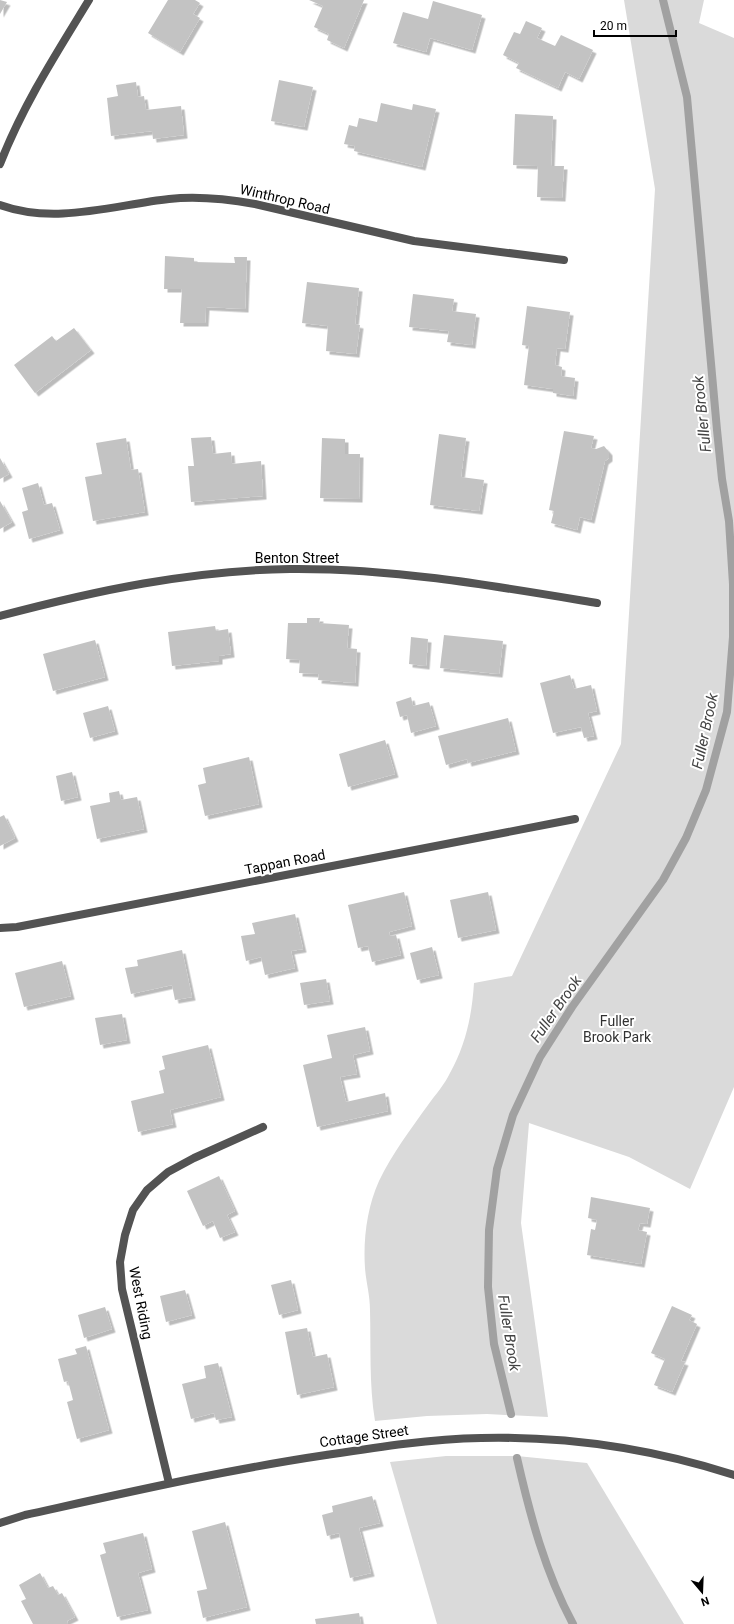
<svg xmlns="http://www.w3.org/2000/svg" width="734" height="1624" viewBox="0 0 734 1624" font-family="Roboto,sans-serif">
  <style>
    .green { fill: #dadada }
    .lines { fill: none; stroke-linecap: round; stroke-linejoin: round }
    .stream { stroke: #a1a1a1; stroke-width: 8 }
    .building { fill: #c3c3c3; filter: url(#shadow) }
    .minor { stroke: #535353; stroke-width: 8 }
    .labels { text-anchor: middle; stroke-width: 4; stroke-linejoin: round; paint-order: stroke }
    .street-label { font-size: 14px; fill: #000; stroke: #fff }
    .park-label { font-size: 14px; fill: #313131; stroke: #fff }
    .water-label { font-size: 15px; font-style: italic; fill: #424242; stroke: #fff }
  </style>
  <defs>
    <filter id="shadow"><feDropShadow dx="3.5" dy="3.5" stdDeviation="0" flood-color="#0004"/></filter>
  </defs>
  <rect width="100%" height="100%" fill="#fff"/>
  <!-- green -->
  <g class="green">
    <path d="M 624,0 L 704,0 L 699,23 L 734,38 L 734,1087 L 690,1189 L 629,1157 L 529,1123 L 521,1223 L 548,1417 L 487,1414 L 427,1416 L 375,1421 C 369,1384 371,1347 370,1310 C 370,1295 366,1282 365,1268 C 363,1240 367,1207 379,1181 C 392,1154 410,1130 428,1105 C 435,1095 445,1084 450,1073 C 466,1044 472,1015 474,983 L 512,976 L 621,744 L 655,189 Z"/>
    <polygon points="446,1456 517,1456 587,1463 684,1624 437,1624 390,1462"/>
  </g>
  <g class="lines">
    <!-- stream -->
    <g class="stream">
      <polyline points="511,1414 494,1344 488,1287 489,1230 497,1169 513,1115 540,1057 572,1007 663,880 686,838 706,790 727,712 733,637 733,584 729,521 722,479 717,430 687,97 663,0"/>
      <path d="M 517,1458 C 530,1515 545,1572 573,1624"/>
    </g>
  </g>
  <!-- building -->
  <g class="building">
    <polygon points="0,0 7,2 0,14"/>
    <polygon points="168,0 195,0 200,3 193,14 200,18 180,52 148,33"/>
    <polygon points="309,0 364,0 344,48 327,40 329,34 314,27 323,6"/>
    <polygon points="433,1 482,15 472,50 430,38 426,52 393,43 403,12 428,19"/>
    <polygon points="526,21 542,28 537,38 555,46 561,35 593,50 579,79 565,72 558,88 516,68 519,63 503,55 514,32 520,34"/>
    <polygon points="279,80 313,87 304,127 271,121"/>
    <polygon points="136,82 138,97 144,96 146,110 181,106 184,135 153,139 152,131 111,136 107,98 118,96 116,85"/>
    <polygon points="381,103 412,110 413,104 436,109 422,167 354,151 355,146 344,144 349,125 357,127 359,118 377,122"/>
    <polygon points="515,114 553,116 551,166 564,166 562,198 537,197 538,166 513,165"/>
    <polygon points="165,256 194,258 194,262 235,263 234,257 247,257 245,309 206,307 205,323 180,323 182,289 164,289"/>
    <polygon points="307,282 359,288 355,324 360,325 356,354 326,351 328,326 302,323"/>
    <polygon points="413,294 454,299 452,311 476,314 472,345 447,342 449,331 409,327"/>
    <polygon points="527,306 570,312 565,349 557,348 555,365 562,367 561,376 575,378 573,396 553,393 553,389 524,385 529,346 522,345"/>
    <polygon points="74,328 91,350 35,393 14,365 52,336 56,341"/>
    <polygon points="564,431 594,436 591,448 596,449 604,446 609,452 609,458 605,461 591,520 580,517 577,530 551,523 554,511 549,510"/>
    <polygon points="439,434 466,438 461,477 484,480 479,511 430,505"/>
    <polygon points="211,437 213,454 231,452 232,464 261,461 263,496 191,502 188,466 194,466 191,438"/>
    <polygon points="126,438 131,470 138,469 145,512 93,521 85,477 102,474 96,443"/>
    <polygon points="322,438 345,439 345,454 360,454 359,499 320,498"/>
    <polygon points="0,458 9,474 0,479"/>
    <polygon points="38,483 44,505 52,503 60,530 29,539 22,512 28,510 22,488"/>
    <polygon points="0,501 12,522 0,529"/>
    <polygon points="307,618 320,618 319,623 349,625 347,648 357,649 355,683 318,680 319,674 299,673 300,660 286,659 288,623 307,623"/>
    <polygon points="215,626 216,631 228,629 231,654 219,656 219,661 172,666 168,632"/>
    <polygon points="444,635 503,641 499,674 440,668"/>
    <polygon points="411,637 428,639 426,666 409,664"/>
    <polygon points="95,640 105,677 53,691 43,654"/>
    <polygon points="570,675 574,689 591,685 597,711 588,713 594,736 584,738 581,727 553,733 540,683"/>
    <polygon points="411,697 413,706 429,702 436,726 411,733 407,715 400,717 396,702"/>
    <polygon points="108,706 115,731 90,738 83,713"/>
    <polygon points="508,718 516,751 468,763 467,759 446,765 438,736"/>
    <polygon points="385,740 395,774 348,787 339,754"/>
    <polygon points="249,757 259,804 205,816 198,785 206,783 203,768"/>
    <polygon points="72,772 78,797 61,801 56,776"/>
    <polygon points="119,791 121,800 137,797 144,829 97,839 90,806 110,802 109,793"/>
    <polygon points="4,815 15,838 0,846 0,817"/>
    <polygon points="404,892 412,926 389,932 390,936 396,935 401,955 372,962 368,946 358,948 348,905"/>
    <polygon points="488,892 496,930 458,938 450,900"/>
    <polygon points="295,914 303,949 291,951 295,968 265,975 261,957 246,961 241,936 255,934 252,923"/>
    <polygon points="432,947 439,975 417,980 410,953"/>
    <polygon points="182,950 192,997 175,1000 172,985 131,994 125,968 138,966 137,960"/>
    <polygon points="62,961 71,996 24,1007 15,973"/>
    <polygon points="326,979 330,1001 304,1005 300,983"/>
    <polygon points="122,1014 127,1040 100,1045 95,1018"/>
    <polygon points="365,1027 370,1051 353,1055 357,1074 340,1077 346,1102 385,1093 388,1111 317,1127 303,1065 332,1058 327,1035"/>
    <polygon points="208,1045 221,1097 170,1110 173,1124 138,1132 131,1101 164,1093 159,1071 165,1069 162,1056"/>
    <polygon points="219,1176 235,1211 227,1215 235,1232 220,1238 213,1221 203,1226 187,1191"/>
    <polygon points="591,1197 650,1208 647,1224 640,1223 638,1230 647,1232 641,1264 587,1255 591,1229 595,1230 597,1220 588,1218"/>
    <polygon points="291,1280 298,1310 279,1315 271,1285"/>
    <polygon points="185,1290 192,1315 166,1322 160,1296"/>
    <polygon points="672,1306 692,1315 689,1320 697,1324 681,1361 685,1362 672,1392 654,1385 665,1359 651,1353"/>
    <polygon points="105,1307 112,1329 84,1338 78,1315"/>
    <polygon points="307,1328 313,1357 327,1354 334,1387 297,1395 285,1332"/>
    <polygon points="86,1346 109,1430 77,1439 67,1402 73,1400 68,1381 64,1382 58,1359 77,1354 75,1349"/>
    <polygon points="218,1363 232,1417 216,1420 214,1413 191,1419 182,1384 206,1378 204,1366"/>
    <polygon points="372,1496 380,1523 359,1528 371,1573 350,1578 339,1533 327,1536 322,1515 333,1512 332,1506"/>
    <polygon points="225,1522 247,1607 203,1618 197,1591 207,1589 192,1531"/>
    <polygon points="143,1533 152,1569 138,1573 148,1610 117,1617 100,1555 106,1553 103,1543"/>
    <polygon points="40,1573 48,1588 53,1586 58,1595 62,1593 75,1617 67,1621 68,1624 33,1624 21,1601 26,1599 19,1585"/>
    <polygon points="359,1613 361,1624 316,1624 315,1619"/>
  </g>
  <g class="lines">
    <!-- minor -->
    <g class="minor">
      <path d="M 0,164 C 23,105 56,54 89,0"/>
      <path d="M 0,205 C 55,225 114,205 169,199 C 198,196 227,199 255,204 L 414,241 L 564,260"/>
      <path d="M 0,616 C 94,591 192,570 290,569 C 393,568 495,586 597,603"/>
      <polyline points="0,928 17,927 575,819"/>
      <polyline points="169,1483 122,1289 120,1262 125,1235 133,1210 147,1190 168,1172 194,1158 263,1127"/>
      <path d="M 0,1523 L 25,1515 C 125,1493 225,1470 326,1455 C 378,1447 429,1439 481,1438 C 567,1436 653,1449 734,1475"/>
    </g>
  </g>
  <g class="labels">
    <!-- street labels -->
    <g class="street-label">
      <text transform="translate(285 199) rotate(13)" y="5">Winthrop Road</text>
      <text x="297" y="563">Benton Street</text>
      <text transform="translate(285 862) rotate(-11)" y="5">Tappan Road</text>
      <text transform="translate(141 1303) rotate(79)" y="5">West Riding</text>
      <text transform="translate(364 1436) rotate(-8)" y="5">Cottage Street</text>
    </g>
    <!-- park labels -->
    <g class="park-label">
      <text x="617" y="1026">Fuller<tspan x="617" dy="16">Brook Park</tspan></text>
    </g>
    <!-- water labels -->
    <g class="water-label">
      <text transform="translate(702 414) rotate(-96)" y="5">Fuller Brook</text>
      <text transform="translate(705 731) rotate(-78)" y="5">Fuller Brook</text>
      <text transform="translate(556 1009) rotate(-55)" y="5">Fuller Brook</text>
      <text transform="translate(509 1333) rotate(81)" y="5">Fuller Brook</text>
    </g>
  </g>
  <!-- north arrow -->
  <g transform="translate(702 1592) rotate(161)" stroke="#ffffff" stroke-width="3" paint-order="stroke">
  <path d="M0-3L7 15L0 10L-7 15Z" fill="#000000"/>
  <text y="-6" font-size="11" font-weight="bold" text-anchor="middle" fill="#000000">N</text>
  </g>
  <!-- scale -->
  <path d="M594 30v6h82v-6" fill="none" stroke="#000000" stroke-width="2"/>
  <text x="600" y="30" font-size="12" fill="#000000" stroke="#ffffff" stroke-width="3" paint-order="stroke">20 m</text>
</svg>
